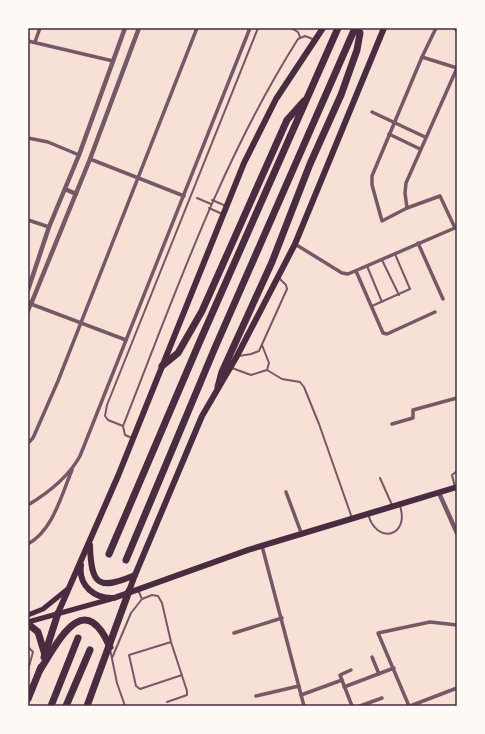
<svg xmlns="http://www.w3.org/2000/svg" width="485" height="734" viewBox="0 0 485 734" font-family="'DM Sans',sans-serif">
  <style>
    .lines { fill: none; stroke-linecap: round; stroke-linejoin: round }
    .service { stroke: #755966; stroke-width: 2 }
    .minor { stroke: #755966; stroke-width: 3.5 }
    .tertiary { stroke: #755966; stroke-width: 4.5 }
    .secondary { stroke: #4a2c40; stroke-width: 5 }
    .trunk { stroke: #4a2c40; stroke-width: 6 }
    .motorway { stroke: #4a2c40; stroke-width: 7 }
    .neatline { fill: none; stroke: #4a2c40; stroke-width: 1.5 }
  </style>
  <rect width="100%" height="100%" fill="#f7e1d7"/>
  <g class="lines">
    <!-- service -->
    <g class="service">
      <polyline points="291,28 298,32 300,37"/>
      <polyline points="197,198 211,204"/>
      <polyline points="212,200 226,206"/>
      <polyline points="209,208 222,214"/>
      <polyline points="382,260 399,295"/>
      <polyline points="367,266 382,302"/>
      <polyline points="372,306 410,289 395,254"/>
      <polyline points="262,345 269,363 267,370"/>
      <polyline points="239,356 251,354 259,351 287,289 286,285 279,278"/>
      <polyline points="232,368 251,375 267,370 282,379 300,382 304,387 319,424 352,518"/>
      <polyline points="123,426 108,420 105,416 107,405 258,28"/>
      <path d="M 132,438 L 125,435 L 123,426 C 175,294 222,159 298,39 L 305,36 L 315,40"/>
      <polyline points="380,478 392,505"/>
      <polyline points="455,487 452,475 457,471"/>
      <path d="M 368,514 C 377,546 410,536 400,506"/>
      <polyline points="142,599 152,595 158,596 162,603 171,642 187,691 187,695 167,702"/>
      <polyline points="171,642 129,655 136,686 140,689 182,675"/>
      <polyline points="28,647 33,652 28,670"/>
      <polyline points="110,649 117,683 125,706"/>
      <polyline points="112,658 131,613 142,599 138,590"/>
    </g>
    <!-- minor -->
    <g class="minor">
      <polyline points="436,28 422,57 372,176 372,185 382,221 407,208 440,196 455,228"/>
      <polyline points="455,28 457,31"/>
      <polyline points="28,41 113,61"/>
      <polyline points="35,42 40,28"/>
      <polyline points="422,57 457,68"/>
      <polyline points="372,112 425,137"/>
      <polyline points="389,134 420,149"/>
      <polyline points="28,138 48,142 79,155"/>
      <polyline points="90,159 184,196"/>
      <polyline points="407,208 405,193 406,183 457,68"/>
      <polyline points="28,220 49,227"/>
      <polyline points="418,243 443,299"/>
      <polyline points="295,244 342,273 348,274 457,227"/>
      <polyline points="356,271 383,333 387,334 435,312"/>
      <polyline points="28,312 31,304 126,340"/>
      <polyline points="392,424 413,418 413,410 457,398"/>
      <polyline points="28,443 33,438 58,381 197,28"/>
      <polyline points="286,492 302,535"/>
      <path d="M 28,505 C 48,493 69,476 80,456 L 250,28"/>
      <path d="M 28,544 C 53,530 61,496 72,470"/>
      <polyline points="262,546 304,706"/>
      <polyline points="234,633 282,618"/>
      <polyline points="372,657 379,674"/>
      <polyline points="351,670 340,675 352,706"/>
      <polyline points="344,687 394,668"/>
      <polyline points="301,695 342,680"/>
      <polyline points="256,696 299,686"/>
      <polyline points="360,706 382,698"/>
      <polyline points="409,706 378,633 430,622 457,625"/>
      <polyline points="410,706 457,688"/>
    </g>
    <!-- tertiary -->
    <g class="tertiary">
      <polyline points="65,189 76,194"/>
      <polyline points="28,290 49,227 79,155 125,28"/>
      <polyline points="28,302 31,304 90,159 139,28"/>
      <polyline points="439,493 457,533"/>
    </g>
    <!-- secondary -->
    <g class="secondary">
      <polyline points="28,615 43,609 69,588"/>
      <polyline points="28,622 111,599"/>
    </g>
    <!-- trunk -->
    <g class="trunk">
      <path d="M 90,545 C 91,585 98,591 135,575"/>
      <path d="M 81,565 C 78,586 95,599 114,598 L 248,550 L 457,487"/>
      <polyline points="129,591 135,575 202,416 237,356 295,244 384,28"/>
      <polyline points="58,613 118,476 244,163 276,99 323,28"/>
    </g>
    <!-- motorway -->
    <g class="motorway">
      <polyline points="162,366 178,353 202,311 287,120 304,101"/>
      <polyline points="218,387 222,372 272,262 310,164 341,95 357,50 360,33 356,28"/>
      <polyline points="109,554 200,341 338,28"/>
      <polyline points="126,560 214,350 355,28"/>
      <polyline points="28,624 38,632 45,655"/>
      <polyline points="44,657 58,613"/>
      <path d="M 40,670 C 58,642 84,587 110,647"/>
      <polyline points="28,699 41,667"/>
      <polyline points="51,706 78,638"/>
      <polyline points="66,706 90,650"/>
      <polyline points="87,706 129,591"/>
    </g>
  </g>
  <!-- border -->
  <rect width="485" height="734" fill="none" stroke="#fffaf5" stroke-width="58"/>
  <rect x="29" y="29" width="427" height="676" class="neatline"/>
</svg>
